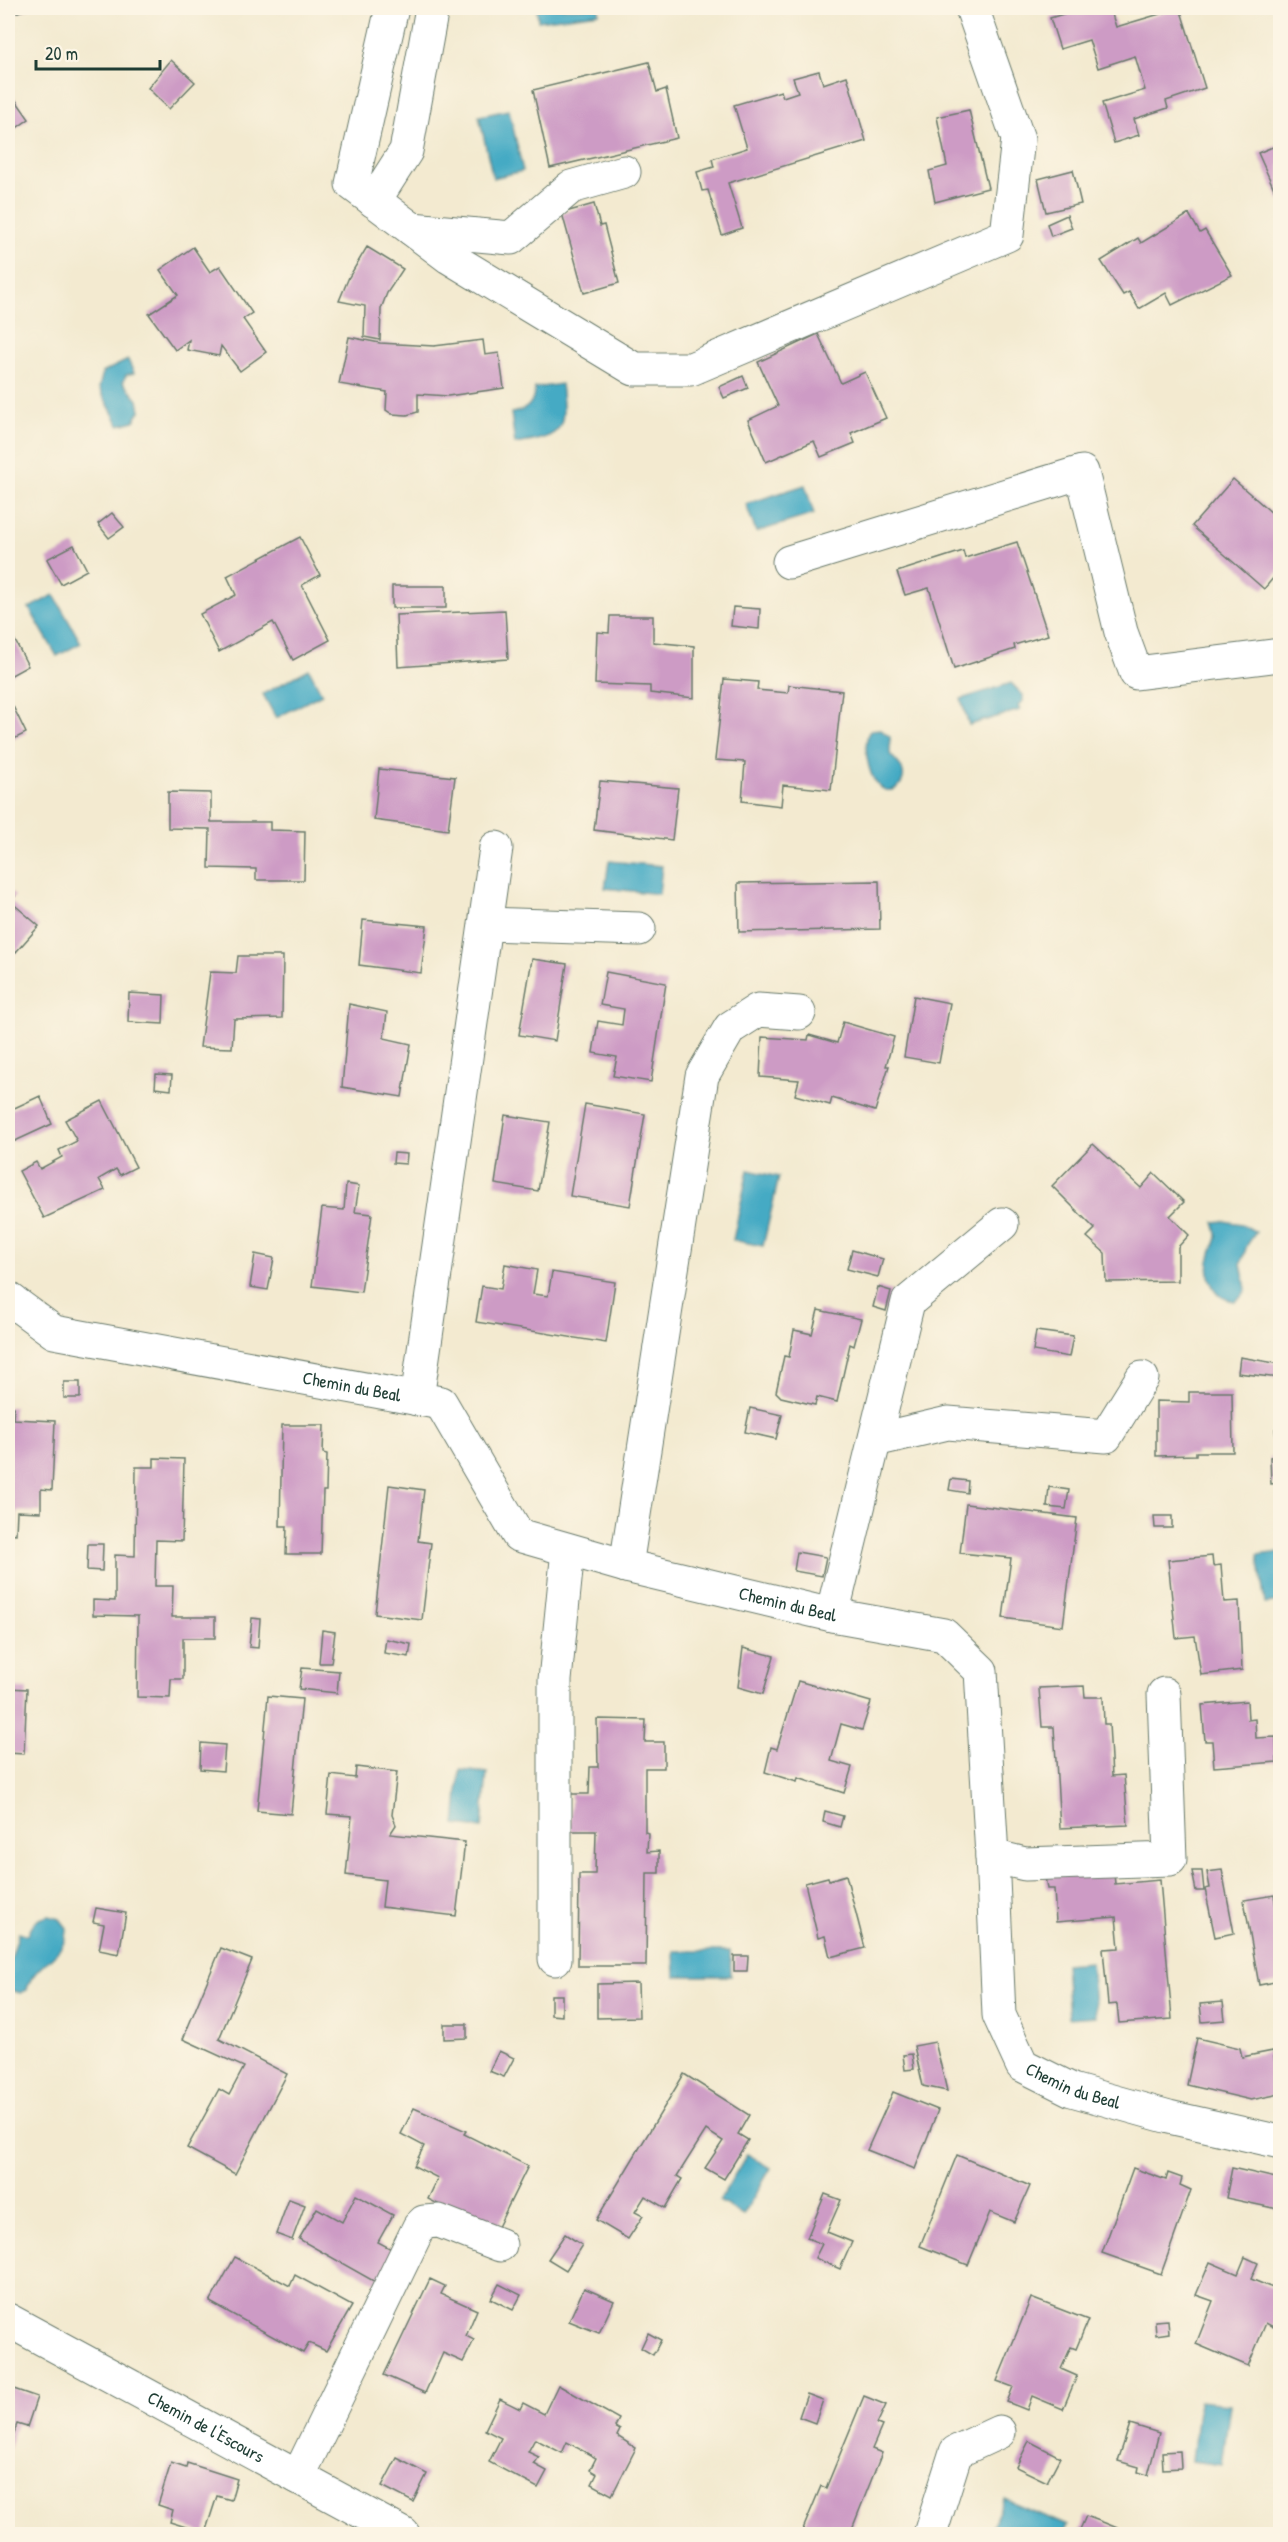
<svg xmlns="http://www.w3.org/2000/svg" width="1288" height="2542" viewBox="0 0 1288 2542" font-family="'Patrick Hand',sans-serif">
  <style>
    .water { fill: #45aac4; stroke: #32747c; stroke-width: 1.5 }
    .building { fill: #cd9bc5 }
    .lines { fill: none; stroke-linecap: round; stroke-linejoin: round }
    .minor-casing { stroke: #697a6b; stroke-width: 35 }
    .minor { stroke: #fff; stroke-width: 33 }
    .labels { text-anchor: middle; stroke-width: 4.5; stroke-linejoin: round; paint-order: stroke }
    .street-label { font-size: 18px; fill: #1f3d34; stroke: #fcf5e5 }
  </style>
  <rect width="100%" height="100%" fill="#fcf5e5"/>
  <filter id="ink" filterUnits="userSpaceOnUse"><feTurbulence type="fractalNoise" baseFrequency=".0167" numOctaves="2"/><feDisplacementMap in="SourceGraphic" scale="12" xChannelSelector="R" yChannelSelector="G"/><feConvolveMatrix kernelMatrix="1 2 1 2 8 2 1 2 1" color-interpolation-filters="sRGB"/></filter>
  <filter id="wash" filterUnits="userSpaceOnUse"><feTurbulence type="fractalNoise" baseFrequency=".008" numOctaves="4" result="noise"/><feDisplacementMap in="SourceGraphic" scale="24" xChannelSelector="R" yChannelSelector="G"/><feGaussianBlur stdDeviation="1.35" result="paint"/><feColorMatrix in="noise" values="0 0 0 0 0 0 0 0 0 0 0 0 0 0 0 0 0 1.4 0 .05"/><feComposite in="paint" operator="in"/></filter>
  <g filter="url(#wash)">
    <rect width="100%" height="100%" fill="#f3ead0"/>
    <!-- water -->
    <g class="water">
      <polygon points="537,8 599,8 599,13 538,21"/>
      <polygon points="509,110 523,171 493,178 479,116"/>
      <polygon points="128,360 134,373 126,375 123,382 138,400 140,411 134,421 119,425 99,388 103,372"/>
      <path d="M 561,384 C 567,431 562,437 515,444 L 511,413 C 526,411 534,404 535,388 Z"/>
      <polygon points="805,485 814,514 756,532 746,504"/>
      <polygon points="54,595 81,643 57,656 29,608"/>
      <polygon points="309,669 322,694 276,718 263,694"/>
      <polygon points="1011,683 1023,695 1023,701 1018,706 1020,710 969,725 961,699"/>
      <path d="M 880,729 L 890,737 L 890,754 C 894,759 900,764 902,769 C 910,787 880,807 869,767 C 866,756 865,745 868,734 L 871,730 Z"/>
      <polygon points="609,861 662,866 659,894 605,888"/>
      <polygon points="748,1170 779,1177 763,1246 733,1240"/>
      <path d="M 1224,1221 L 1242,1224 L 1256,1232 L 1247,1245 L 1241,1264 L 1246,1289 L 1242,1296 L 1235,1301 C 1212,1299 1204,1274 1211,1254 C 1212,1248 1217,1242 1217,1236 C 1217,1231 1215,1226 1214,1222 Z"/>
      <polygon points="1280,1552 1280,1602 1265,1604 1258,1555"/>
      <polygon points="460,1770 487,1773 482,1828 455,1825"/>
      <path d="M 49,1916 L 60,1919 L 67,1928 C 68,1957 31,1964 27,1990 L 20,1993 L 8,1989 L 8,1969 L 19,1932 L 28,1935 C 32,1923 36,1919 49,1916 Z"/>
      <polygon points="674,1951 730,1951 731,1976 675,1976"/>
      <polygon points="1091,1962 1096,2016 1069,2018 1065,1964"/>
      <polygon points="747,2154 771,2168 743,2215 719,2201"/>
      <polygon points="1199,2401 1230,2404 1222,2465 1192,2461"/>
      <polygon points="1004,2499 1067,2526 1063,2534 1010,2534 992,2527"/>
    </g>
    <g id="blocks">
      <!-- building -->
      <g class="building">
        <polygon points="8,8 31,8 8,15"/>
        <polygon points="1083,8 1110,8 1116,27 1180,8 1205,88 1166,101 1168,108 1134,119 1139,135 1114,143 1102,103 1145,90 1135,56 1098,68 1089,40 1060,49 1050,18"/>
        <polygon points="171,60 195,82 169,109 148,88"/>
        <polygon points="649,62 657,92 666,89 677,138 550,168 533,90"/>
        <polygon points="819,71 823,84 847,76 866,141 728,183 742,228 722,235 708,190 702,191 697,172 714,167 712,159 747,148 734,105 781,91 783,97 798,92 793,78"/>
        <polygon points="10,92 29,119 8,134 8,93"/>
        <polygon points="969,110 988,188 935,202 929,171 947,166 937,117"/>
        <polygon points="1280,144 1280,199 1279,200 1258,153"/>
        <polygon points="1073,170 1081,204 1046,212 1038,179"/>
        <polygon points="594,204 600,226 604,225 619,283 584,293 562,213"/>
        <polygon points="1189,214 1200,233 1205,230 1232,275 1172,305 1166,293 1139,309 1129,292 1123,295 1101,261 1138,238 1141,243"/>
        <polygon points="1067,215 1072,228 1051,236 1047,224"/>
        <polygon points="193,247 210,272 220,266 252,313 243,319 266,352 240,371 221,346 219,356 187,350 189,340 175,350 149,314 178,295 160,270"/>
        <polygon points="367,247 403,269 387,293 381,309 380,340 364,337 365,306 339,301 349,277"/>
        <polygon points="818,334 841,383 865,372 886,418 851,433 855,443 821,457 814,441 766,462 748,420 778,406 758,362"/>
        <polygon points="349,337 380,343 434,346 483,340 485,355 499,353 504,388 448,396 418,394 418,412 407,415 392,414 386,410 387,392 339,384"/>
        <polygon points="743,376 748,388 724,398 719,387"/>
        <polygon points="1233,479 1280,520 1280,570 1264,589 1192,526"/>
        <polygon points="112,513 124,527 109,538 98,524"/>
        <polygon points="300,537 320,575 302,585 330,640 293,660 273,622 219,652 200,614 236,595 227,576"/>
        <polygon points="1017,542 1048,635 1014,645 1015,649 954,669 929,588 905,595 897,572 963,551 965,558"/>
        <polygon points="74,545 87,570 61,584 47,559"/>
        <rect x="392" y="586" width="54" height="22"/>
        <polygon points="733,607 760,609 759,629 731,626"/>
        <polygon points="505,610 508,659 398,667 396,615"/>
        <polygon points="610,616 653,616 653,642 694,646 694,698 650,693 650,686 595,684 597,632 609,633"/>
        <polygon points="8,627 28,666 8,677"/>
        <polygon points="724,679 758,682 757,690 788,693 789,685 842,691 831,790 783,785 781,806 742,801 745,762 715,760"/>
        <polygon points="8,696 26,733 8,742"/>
        <polygon points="379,769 455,777 448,830 374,820"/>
        <polygon points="600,781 678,788 672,840 594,830"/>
        <polygon points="168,792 211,793 211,822 270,822 270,830 305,831 304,880 256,880 256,869 209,868 210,829 168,828"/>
        <polygon points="879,881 880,929 739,932 738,883"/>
        <polygon points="8,889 15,896 10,901 39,926 8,961"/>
        <polygon points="363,920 427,926 421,973 359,965"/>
        <polygon points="238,956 283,956 282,1018 234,1019 232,1048 200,1047 210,972 236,973"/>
        <polygon points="532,959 567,964 555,1041 519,1035"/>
        <polygon points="606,972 666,983 651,1082 613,1076 617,1057 593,1053 598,1021 622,1025 624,1009 600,1005"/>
        <polygon points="129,993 164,995 163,1024 128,1022"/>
        <polygon points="914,996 950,1003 939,1063 904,1057"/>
        <polygon points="349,1004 387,1012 384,1038 411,1044 402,1097 342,1087"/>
        <polygon points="843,1022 894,1037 886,1066 889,1066 875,1111 832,1098 830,1105 795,1095 799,1080 760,1077 762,1037 808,1040 809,1035 837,1043"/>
        <polygon points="156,1074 172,1075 171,1090 155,1088"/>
        <polygon points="40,1096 52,1124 13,1142 8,1129 8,1111"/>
        <polygon points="102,1101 136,1167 120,1175 116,1169 99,1179 105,1190 44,1218 19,1171 36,1162 40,1169 62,1157 59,1150 77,1141 65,1120"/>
        <polygon points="585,1104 645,1114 630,1206 570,1196"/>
        <polygon points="505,1115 550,1122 538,1191 495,1184"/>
        <polygon points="1093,1144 1141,1188 1154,1173 1184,1202 1170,1216 1189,1235 1178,1247 1178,1281 1106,1282 1105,1253 1087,1237 1095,1229 1052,1186"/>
        <polygon points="394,1153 407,1154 406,1164 393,1163"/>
        <polygon points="346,1184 359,1186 355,1212 372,1214 361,1292 312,1286 322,1208 344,1210"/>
        <polygon points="852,1250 883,1259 878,1277 847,1269"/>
        <polygon points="255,1254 274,1258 268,1290 250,1287"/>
        <polygon points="505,1264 537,1270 533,1294 548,1296 552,1272 615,1282 606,1343 476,1322 482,1286 501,1289"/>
        <polygon points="878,1287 891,1291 886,1311 873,1307"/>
        <polygon points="818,1310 861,1319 854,1346 850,1344 837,1402 817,1397 815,1405 781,1397 776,1392 784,1356 789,1357 794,1330 812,1334"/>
        <polygon points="1036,1331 1073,1336 1069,1357 1033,1351"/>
        <polygon points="1240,1357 1280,1364 1280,1378 1238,1373"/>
        <rect x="64" y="1382" width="16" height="16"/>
        <polygon points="1189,1392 1232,1392 1233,1452 1196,1452 1196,1455 1156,1456 1156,1401 1189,1402"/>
        <polygon points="8,1407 14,1407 13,1419 55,1421 52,1490 41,1489 41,1512 17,1511 16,1534 8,1533"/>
        <polygon points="750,1408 782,1415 776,1439 745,1432"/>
        <polygon points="282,1425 324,1425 323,1453 327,1454 326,1491 323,1491 321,1554 286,1554 287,1526 280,1526"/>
        <polygon points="1275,1429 1280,1429 1280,1447 1277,1447"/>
        <polygon points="1280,1456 1280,1483 1271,1484 1270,1457"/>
        <polygon points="154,1458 184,1459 182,1541 156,1540 155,1586 173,1586 172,1617 215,1617 215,1638 183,1638 183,1679 171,1679 170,1698 137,1697 138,1616 93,1615 93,1600 115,1601 115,1555 135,1556 136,1467 154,1467"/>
        <polygon points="951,1479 968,1481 967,1493 949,1490"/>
        <polygon points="389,1485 424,1490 418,1541 431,1543 422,1620 375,1614"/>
        <polygon points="1049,1487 1069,1490 1066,1509 1047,1507"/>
        <polygon points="966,1504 1077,1518 1063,1626 1003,1618 1011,1558 960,1553"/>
        <polygon points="1154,1516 1172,1516 1172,1528 1155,1528"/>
        <polygon points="88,1544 103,1544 102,1571 87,1570"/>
        <polygon points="797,1552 826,1557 822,1576 794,1571"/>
        <polygon points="1212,1556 1213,1566 1221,1565 1224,1602 1239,1601 1242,1670 1201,1675 1195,1636 1176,1638 1168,1560"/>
        <polygon points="252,1618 260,1619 258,1648 249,1647"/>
        <polygon points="322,1630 335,1632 331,1663 319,1663"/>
        <polygon points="386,1639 411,1644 409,1657 384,1653"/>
        <polygon points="743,1648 774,1656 763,1694 738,1687"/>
        <polygon points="302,1668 339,1671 337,1693 299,1689"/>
        <polygon points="798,1681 871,1702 862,1730 841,1724 831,1761 852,1767 844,1793 798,1778 797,1782 765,1772 771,1747 777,1749"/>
        <polygon points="1084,1686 1085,1697 1103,1697 1104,1724 1109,1724 1112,1776 1124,1775 1128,1825 1060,1828 1054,1727 1042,1727 1039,1688"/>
        <polygon points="8,1688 27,1689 24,1754 8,1753"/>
        <polygon points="268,1696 302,1699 291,1814 257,1811"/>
        <polygon points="1247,1701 1248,1720 1255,1719 1256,1738 1276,1737 1277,1762 1214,1767 1212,1741 1205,1741 1202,1705"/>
        <polygon points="597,1719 646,1720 645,1742 664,1742 664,1768 645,1768 645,1832 648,1833 647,1852 659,1851 659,1873 647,1873 646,1966 578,1966 579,1874 595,1874 596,1831 571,1831 571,1794 589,1794 590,1767 598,1767"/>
        <polygon points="201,1743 225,1745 223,1771 200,1769"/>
        <polygon points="356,1767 397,1772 392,1815 396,1825 390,1834 465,1842 456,1916 382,1907 385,1880 346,1875 352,1816 327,1814 331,1775 355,1778"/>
        <polygon points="825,1811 843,1816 840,1827 823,1822"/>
        <polygon points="1222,1870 1234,1933 1215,1937 1205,1889 1210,1888 1207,1872"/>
        <polygon points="1192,1871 1202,1871 1204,1891 1196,1891"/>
        <polygon points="1114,1874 1115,1884 1160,1880 1172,2019 1119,2023 1117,2004 1108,2005 1103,1949 1119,1948 1116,1917 1056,1922 1054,1889 1047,1889 1045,1876"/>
        <polygon points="846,1875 865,1948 830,1957 825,1936 818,1938 805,1883 828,1877 829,1880"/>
        <polygon points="1274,1895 1280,1932 1280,1981 1259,1985 1244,1900"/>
        <polygon points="96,1908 126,1913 119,1954 99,1950 104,1924 93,1922"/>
        <polygon points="221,1948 252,1960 219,2039 287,2074 235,2174 187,2148 219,2089 229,2095 244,2067 183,2039"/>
        <polygon points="734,1956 748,1956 747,1971 734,1971"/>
        <polygon points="638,1983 639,2017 597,2018 597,1984"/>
        <polygon points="551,1995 562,1995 562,2016 551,2015"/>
        <polygon points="1223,2002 1225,2020 1202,2022 1200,2004"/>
        <polygon points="444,2024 467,2024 467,2038 444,2039"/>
        <polygon points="1197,2038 1240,2048 1242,2057 1273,2051 1280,2094 1251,2100 1187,2085"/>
        <polygon points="935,2042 943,2074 947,2091 923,2086 914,2046"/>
        <polygon points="499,2051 514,2058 504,2077 489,2071"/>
        <polygon points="912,2054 914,2069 905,2070 903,2055"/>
        <polygon points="684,2074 749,2115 738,2134 748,2140 724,2179 705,2168 723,2141 706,2130 677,2176 682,2179 665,2208 645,2196 635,2212 643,2216 628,2239 596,2220"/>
        <polygon points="893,2092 938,2110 915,2169 867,2150"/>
        <polygon points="414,2108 466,2131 464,2134 528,2166 495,2233 428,2199 438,2178 414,2166 424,2146 401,2134"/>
        <polygon points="957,2155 1030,2186 1014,2222 990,2212 968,2265 920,2246"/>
        <polygon points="1133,2168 1166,2180 1168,2173 1182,2178 1180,2185 1191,2190 1161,2274 1102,2253"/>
        <polygon points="1232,2168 1280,2179 1278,2209 1226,2198"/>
        <polygon points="825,2194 841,2200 827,2232 852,2242 840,2269 815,2258 822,2244 807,2238"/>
        <polygon points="356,2195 393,2215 378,2242 401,2254 384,2287 299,2239 317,2208 342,2222"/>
        <polygon points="289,2199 305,2205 292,2240 276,2234"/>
        <polygon points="565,2234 582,2245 566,2270 548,2259"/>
        <polygon points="235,2257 290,2286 295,2275 352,2306 326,2351 309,2343 303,2353 210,2302"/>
        <polygon points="1245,2257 1258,2263 1251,2279 1280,2291 1280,2311 1273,2327 1266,2323 1248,2366 1196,2344 1213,2301 1196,2295 1210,2262 1238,2274"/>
        <polygon points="430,2279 445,2286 441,2294 477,2310 466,2336 474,2340 463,2362 443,2353 425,2393 384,2375"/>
        <polygon points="499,2284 521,2295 513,2310 491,2299"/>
        <polygon points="584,2288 614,2301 599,2333 569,2321"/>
        <polygon points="1031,2298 1088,2320 1076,2349 1071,2347 1061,2369 1077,2376 1063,2409 1032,2396 1027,2410 1007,2402 1013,2387 997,2381"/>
        <polygon points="1168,2320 1169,2333 1156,2335 1155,2321"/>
        <polygon points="648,2333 661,2340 653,2355 641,2348"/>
        <polygon points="558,2385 619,2419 615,2427 620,2430 617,2436 636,2448 612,2495 592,2484 597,2474 590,2470 596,2458 567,2442 562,2453 535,2439 528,2452 539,2457 534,2464 547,2471 538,2488 489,2462 501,2438 485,2430 500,2399 520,2409 523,2403 544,2414"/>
        <polygon points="8,2387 37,2397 27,2427 17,2424 8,2451"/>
        <polygon points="807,2394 823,2400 815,2423 799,2417"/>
        <polygon points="864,2396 886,2405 877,2424 882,2426 872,2449 882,2453 850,2534 801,2534 821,2486 826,2488"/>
        <polygon points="1130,2424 1159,2433 1148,2475 1138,2472 1139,2467 1118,2461"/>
        <polygon points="1029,2441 1060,2457 1047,2482 1016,2467"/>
        <polygon points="1180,2451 1181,2468 1163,2469 1162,2452"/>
        <polygon points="397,2458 427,2474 413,2502 382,2486"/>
        <polygon points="171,2463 186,2468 187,2463 237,2479 231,2500 217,2496 205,2533 170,2522 173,2510 158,2505"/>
        <polygon points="1086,2516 1105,2523 1132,2534 1078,2534"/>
      </g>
    </g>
  </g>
  <g filter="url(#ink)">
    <use href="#blocks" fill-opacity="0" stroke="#697a6b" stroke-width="1.5"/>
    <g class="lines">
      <defs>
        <g id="minor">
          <polyline points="392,8 352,184 449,257 634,369 691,369 1007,235 1018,139 972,8"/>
          <polyline points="374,201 406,151 432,8"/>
          <polyline points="412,229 511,238 571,187 624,172"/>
          <polyline points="789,562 1082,472 1121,632 1136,673 1280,655"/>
          <polyline points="486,924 639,929"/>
          <path id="s1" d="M 8,1298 L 54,1332 L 441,1403 L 518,1535 L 626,1566 L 832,1615 L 944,1635 L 981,1671 L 992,1856 L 999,2015 L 1022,2065 L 1072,2090 L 1169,2117 L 1280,2142"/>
          <polyline points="417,1399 496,848"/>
          <polyline points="875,1440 948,1423 1106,1436 1142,1378"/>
          <polyline points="626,1566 702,1076 730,1028 758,1010 799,1013"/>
          <polyline points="832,1615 908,1302 1002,1224"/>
          <polyline points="992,1856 1025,1864 1170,1859 1164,1694"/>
          <polyline points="555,1959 555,1680 568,1550"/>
          <path id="s2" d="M 8,2320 L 403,2534"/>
          <polyline points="298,2477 419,2227 424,2222 439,2221 500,2245"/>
          <polyline points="930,2534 956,2452 999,2432"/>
        </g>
      </defs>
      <!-- minor casing -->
      <use href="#minor" class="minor-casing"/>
      <!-- minor -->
      <use href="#minor" class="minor"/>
    </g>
  </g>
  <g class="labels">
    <!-- street labels -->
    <g class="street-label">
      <text dy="6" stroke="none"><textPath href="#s1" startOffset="360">Chemin du Beal</textPath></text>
      <text dy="6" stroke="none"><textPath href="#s1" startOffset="882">Chemin du Beal</textPath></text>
      <text dy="6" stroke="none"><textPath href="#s1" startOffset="1548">Chemin du Beal</textPath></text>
      <text dy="6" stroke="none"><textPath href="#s2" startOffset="225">Chemin de l'Escours</textPath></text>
    </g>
  </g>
  <!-- margin -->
  <rect width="1288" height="2542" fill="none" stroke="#fcf5e5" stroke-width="30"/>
  <!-- scale -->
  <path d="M36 60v9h124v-9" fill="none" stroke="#1f3d34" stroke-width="3"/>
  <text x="45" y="60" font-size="18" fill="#1f3d34" stroke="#fcf5e5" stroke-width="4.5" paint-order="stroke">20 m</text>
</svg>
